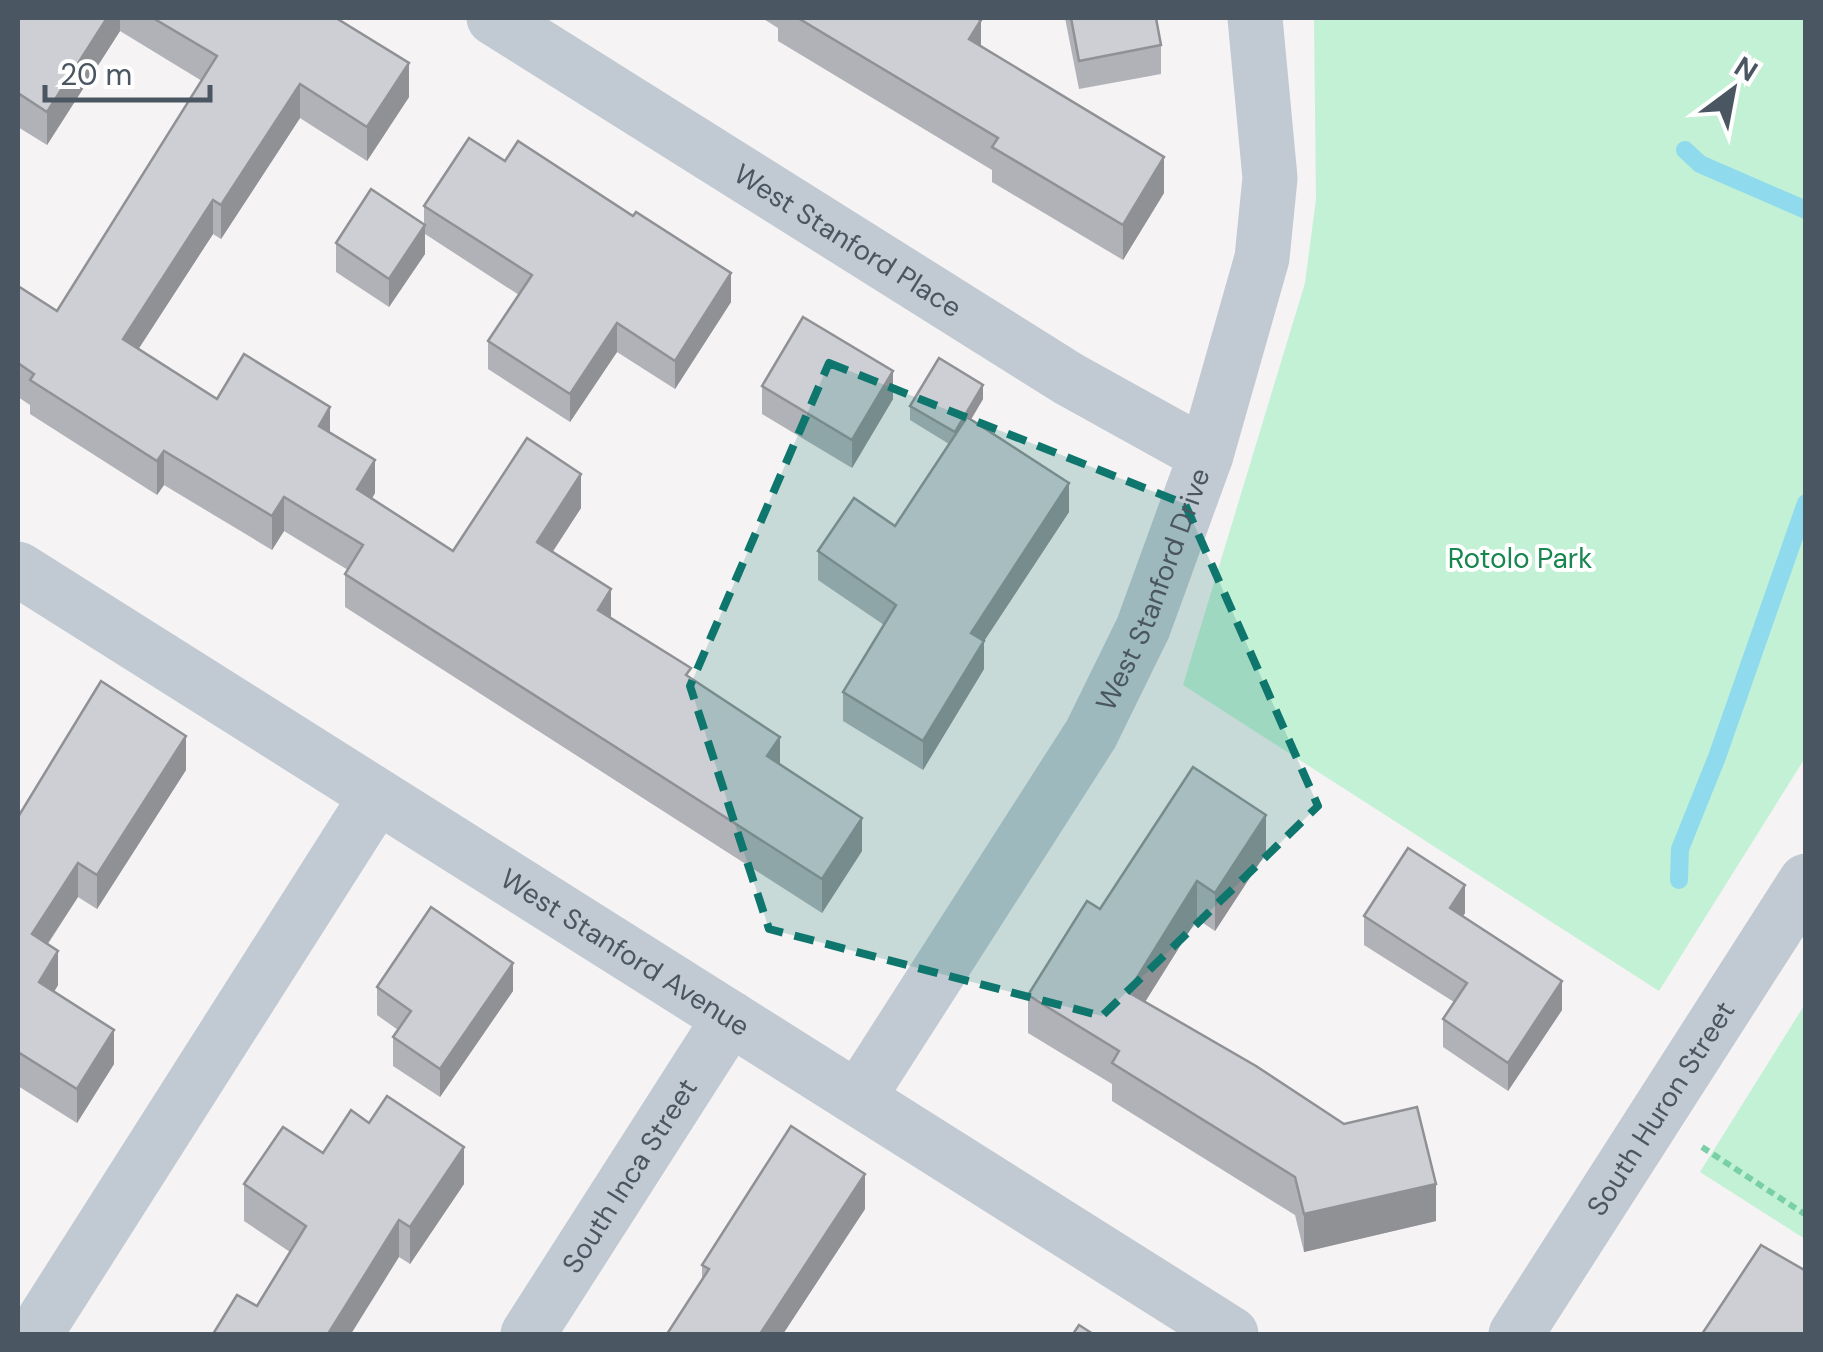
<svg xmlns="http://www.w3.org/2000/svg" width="1823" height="1352" viewBox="0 0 1823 1352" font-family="'DM Sans',sans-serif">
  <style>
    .green { fill: #c3f1d5 }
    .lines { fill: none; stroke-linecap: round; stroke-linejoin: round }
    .stream { stroke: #90daee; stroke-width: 18 }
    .path { stroke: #7ad0a6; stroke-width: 6; stroke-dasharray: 8 5; stroke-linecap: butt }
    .minor { stroke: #c1cad2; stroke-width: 55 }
    .wall { fill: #b0b2b7 }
    .shaded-wall { fill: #909195 }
    .building { fill: #cdcfd5; stroke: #909195; stroke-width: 2.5 }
    .marked { fill: #0f766e; fill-opacity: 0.2; stroke: #0f766e; stroke-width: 8; stroke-dasharray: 20 12; stroke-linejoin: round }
    .labels { text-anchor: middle; stroke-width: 8; stroke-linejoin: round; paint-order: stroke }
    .street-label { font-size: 28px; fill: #4a5661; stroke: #fff }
    .park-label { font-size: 28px; fill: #17864f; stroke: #fff }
  </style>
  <rect width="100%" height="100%" fill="#f5f3f3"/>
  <!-- green -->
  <g class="green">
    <polygon points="1314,18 1805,18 1805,758 1659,991 1183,685 1305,283 1316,199"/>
    <polygon points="1805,1004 1805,1239 1700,1172"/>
  </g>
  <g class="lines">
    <!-- stream -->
    <g class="stream">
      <polyline points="1685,150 1700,164 1806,210"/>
      <polyline points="1679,880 1680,849 1717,757 1806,503"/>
    </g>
    <!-- path -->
    <polyline class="path" points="1702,1147 1806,1215"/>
    <!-- minor -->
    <g class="minor">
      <path id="s1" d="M 494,18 L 1069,379 L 1206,455"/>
      <path id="s2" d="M 18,569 L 1231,1334"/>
      <path id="s3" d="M 858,1098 L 1091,734 L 1143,628 L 1206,455 L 1262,258 L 1270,178 L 1255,18"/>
      <polyline points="35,1334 377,796"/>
      <path id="s4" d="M 528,1334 L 730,1018"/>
      <path id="s5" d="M 1516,1334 L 1806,881"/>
    </g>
  </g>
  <!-- wall -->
  <g class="wall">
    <polygon points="18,18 336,18 409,97 367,161 300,118 221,239 213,234 138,349 217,399 330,433 375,493 372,499 453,551 581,508 552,552 611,618 691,678 780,764 862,851 822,913 345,607 345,574 348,570 284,531 272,550 164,485 157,495 30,414 30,405 18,397 18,286 57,311 202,81 120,31 47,145 18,127"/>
    <polygon points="762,18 976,18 981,46 1164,193 1123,260 992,182 992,170 778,41 778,28"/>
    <polygon points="1065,18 1156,18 1161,45 1161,74 1079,89"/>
    <polygon points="505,161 731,302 675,389 617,352 570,422 488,369 488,341 519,295 425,234 425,254 389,307 336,272 336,243 424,225 424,206"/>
    <polygon points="762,386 893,399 852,468 762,414"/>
    <polygon points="983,399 971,419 1069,512 984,641 984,669 923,770 843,721 843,692 884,625 818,580 818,551 895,526 949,444 910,420 910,406"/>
    <polygon points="186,770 97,909 78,897 48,944 58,985 54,992 114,1064 77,1123 18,1086 18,817"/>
    <polygon points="1266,853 1215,931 1197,919 1145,1002 1436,1221 1304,1252 1295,1215 1112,1101 1112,1084 1028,1033 1028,995 1100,909"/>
    <polygon points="1465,913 1463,916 1562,1010 1508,1091 1443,1047 1443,1019 1454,1002 1364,945 1364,916"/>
    <polygon points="377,987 513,991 440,1097 393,1066 393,1037 398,1030 377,1015"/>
    <polygon points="323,1153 464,1184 410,1264 399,1257 257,1306 290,1252 244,1221 244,1184"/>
    <polygon points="865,1209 783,1334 667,1334 702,1280 702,1265"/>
  </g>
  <!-- shaded-wall -->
  <g class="shaded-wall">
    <polygon points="107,18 120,18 120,31 47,145 47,112"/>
    <polygon points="981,20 981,55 969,39"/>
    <polygon points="409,63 409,97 367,161 367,127"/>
    <polygon points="300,84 300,118 221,239 221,205"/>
    <polygon points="1164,157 1164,193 1123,260 1123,225"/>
    <polygon points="213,200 213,234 123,373 123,339"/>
    <polygon points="425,225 425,254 389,307 389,279"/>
    <polygon points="731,273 731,302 675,389 675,361"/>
    <polygon points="617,323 617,352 570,422 570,394"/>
    <polygon points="893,371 893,399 852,468 852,440"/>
    <polygon points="983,385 983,399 955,447 955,432"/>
    <polygon points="330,407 330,441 319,426"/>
    <polygon points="164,451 164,485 157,495 157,461"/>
    <polygon points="375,460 375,493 357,523 357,489"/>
    <polygon points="581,474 581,508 537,576 537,542"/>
    <polygon points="1069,483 1069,512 971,661 971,633"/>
    <polygon points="284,497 284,531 272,550 272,516"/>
    <polygon points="611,589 611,623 598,610"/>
    <polygon points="984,641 984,669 923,770 923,741"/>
    <polygon points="186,736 186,770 97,909 97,875"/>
    <polygon points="780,737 780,770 767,756"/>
    <polygon points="1266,815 1266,853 1215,931 1215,893"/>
    <polygon points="862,818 862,851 822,913 822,879"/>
    <polygon points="78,863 78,897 32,967 32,934"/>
    <polygon points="1197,881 1197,919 1128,1029 1128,992"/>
    <polygon points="1465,885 1465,913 1450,936 1450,908"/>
    <polygon points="58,951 58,985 39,1016 39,982"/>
    <polygon points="513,963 513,991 440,1097 440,1069"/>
    <polygon points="1562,981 1562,1010 1508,1091 1508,1063"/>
    <polygon points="114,1030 114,1064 77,1123 77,1089"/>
    <polygon points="464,1147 464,1184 410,1264 410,1227"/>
    <polygon points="865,1174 865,1209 783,1334 760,1334"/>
    <polygon points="1436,1184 1436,1221 1304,1252 1304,1214"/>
    <polygon points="399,1220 399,1257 351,1334 328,1334"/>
  </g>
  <!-- building -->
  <g class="building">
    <polygon points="18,18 107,18 47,112 18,93"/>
    <polygon points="153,18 336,18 409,63 367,127 300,84 221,205 213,200 123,339 217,399 244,354 330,407 319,426 375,460 357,489 453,551 527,438 581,474 537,542 611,589 598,610 691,668 686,675 780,737 767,756 862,818 822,879 345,574 363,545 284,497 272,516 164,451 157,461 30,380 34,374 18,363 18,286 57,311 217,56"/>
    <polygon points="798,18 976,18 981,20 969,39 1164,157 1123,225 992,147 998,138"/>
    <polygon points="1071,18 1156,18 1161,45 1079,61"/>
    <polygon points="469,138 505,161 518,141 633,216 636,212 731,273 675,361 617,323 570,394 488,341 532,275 424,206"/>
    <polygon points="371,189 425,225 389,279 336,243"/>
    <polygon points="803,317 893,371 852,440 762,386"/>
    <polygon points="939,358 983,385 955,432 910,406"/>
    <polygon points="967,417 1069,483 971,633 984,641 923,741 843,692 896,605 818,551 854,498 895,526"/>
    <polygon points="101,681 186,736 97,875 78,863 32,934 58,951 39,982 114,1030 77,1089 18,1052 18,817"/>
    <polygon points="1193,767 1266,815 1215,893 1197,881 1128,992 1256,1066 1344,1124 1417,1107 1436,1184 1304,1214 1295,1177 1112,1063 1119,1051 1028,995 1087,901 1100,909"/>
    <polygon points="1408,848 1465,885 1450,908 1562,981 1508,1063 1443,1019 1467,983 1364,916"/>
    <polygon points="431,907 513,963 440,1069 393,1037 411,1011 377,987"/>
    <polygon points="387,1096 464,1147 410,1227 399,1220 328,1334 213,1334 237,1295 257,1306 306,1226 244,1184 283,1127 323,1153 351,1110 369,1123"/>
    <polygon points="791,1126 865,1174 760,1334 667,1334 709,1269 702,1265"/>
    <polygon points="1761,1245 1806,1271 1806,1334 1702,1334"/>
    <polygon points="1079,1325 1093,1334 1073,1334"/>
  </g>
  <!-- marked area -->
  <path class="marked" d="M 829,363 L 1185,504 L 1318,806 L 1102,1016 L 769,929 L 690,686 Z"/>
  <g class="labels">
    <!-- street labels -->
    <g class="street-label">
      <text dy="10" stroke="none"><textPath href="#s1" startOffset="418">West Stanford Place</textPath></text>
      <text dy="10" stroke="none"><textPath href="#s3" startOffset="590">West Stanford Drive</textPath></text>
      <text dy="10" stroke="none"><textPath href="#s2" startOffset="718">West Stanford Avenue</textPath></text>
      <text dy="10" stroke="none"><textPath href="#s5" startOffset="268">South Huron Street</textPath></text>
      <text dy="10" stroke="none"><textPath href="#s4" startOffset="188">South Inca Street</textPath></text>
    </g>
    <!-- park labels -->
    <g class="park-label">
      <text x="1520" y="568">Rotolo Park</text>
    </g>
  </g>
  <!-- border -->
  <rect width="1823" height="1352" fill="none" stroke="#4a5661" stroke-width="40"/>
  <!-- north arrow -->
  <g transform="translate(1733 90) rotate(32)" stroke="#ffffff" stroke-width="8" paint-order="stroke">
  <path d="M0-8L18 38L0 25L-18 38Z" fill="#4a5661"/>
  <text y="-15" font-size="28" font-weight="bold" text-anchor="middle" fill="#4a5661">N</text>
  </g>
  <!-- scale -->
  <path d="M45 85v15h165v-15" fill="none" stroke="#4a5661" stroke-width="5"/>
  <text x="60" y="85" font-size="30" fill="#4a5661" stroke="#ffffff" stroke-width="8" paint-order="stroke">20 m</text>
</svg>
